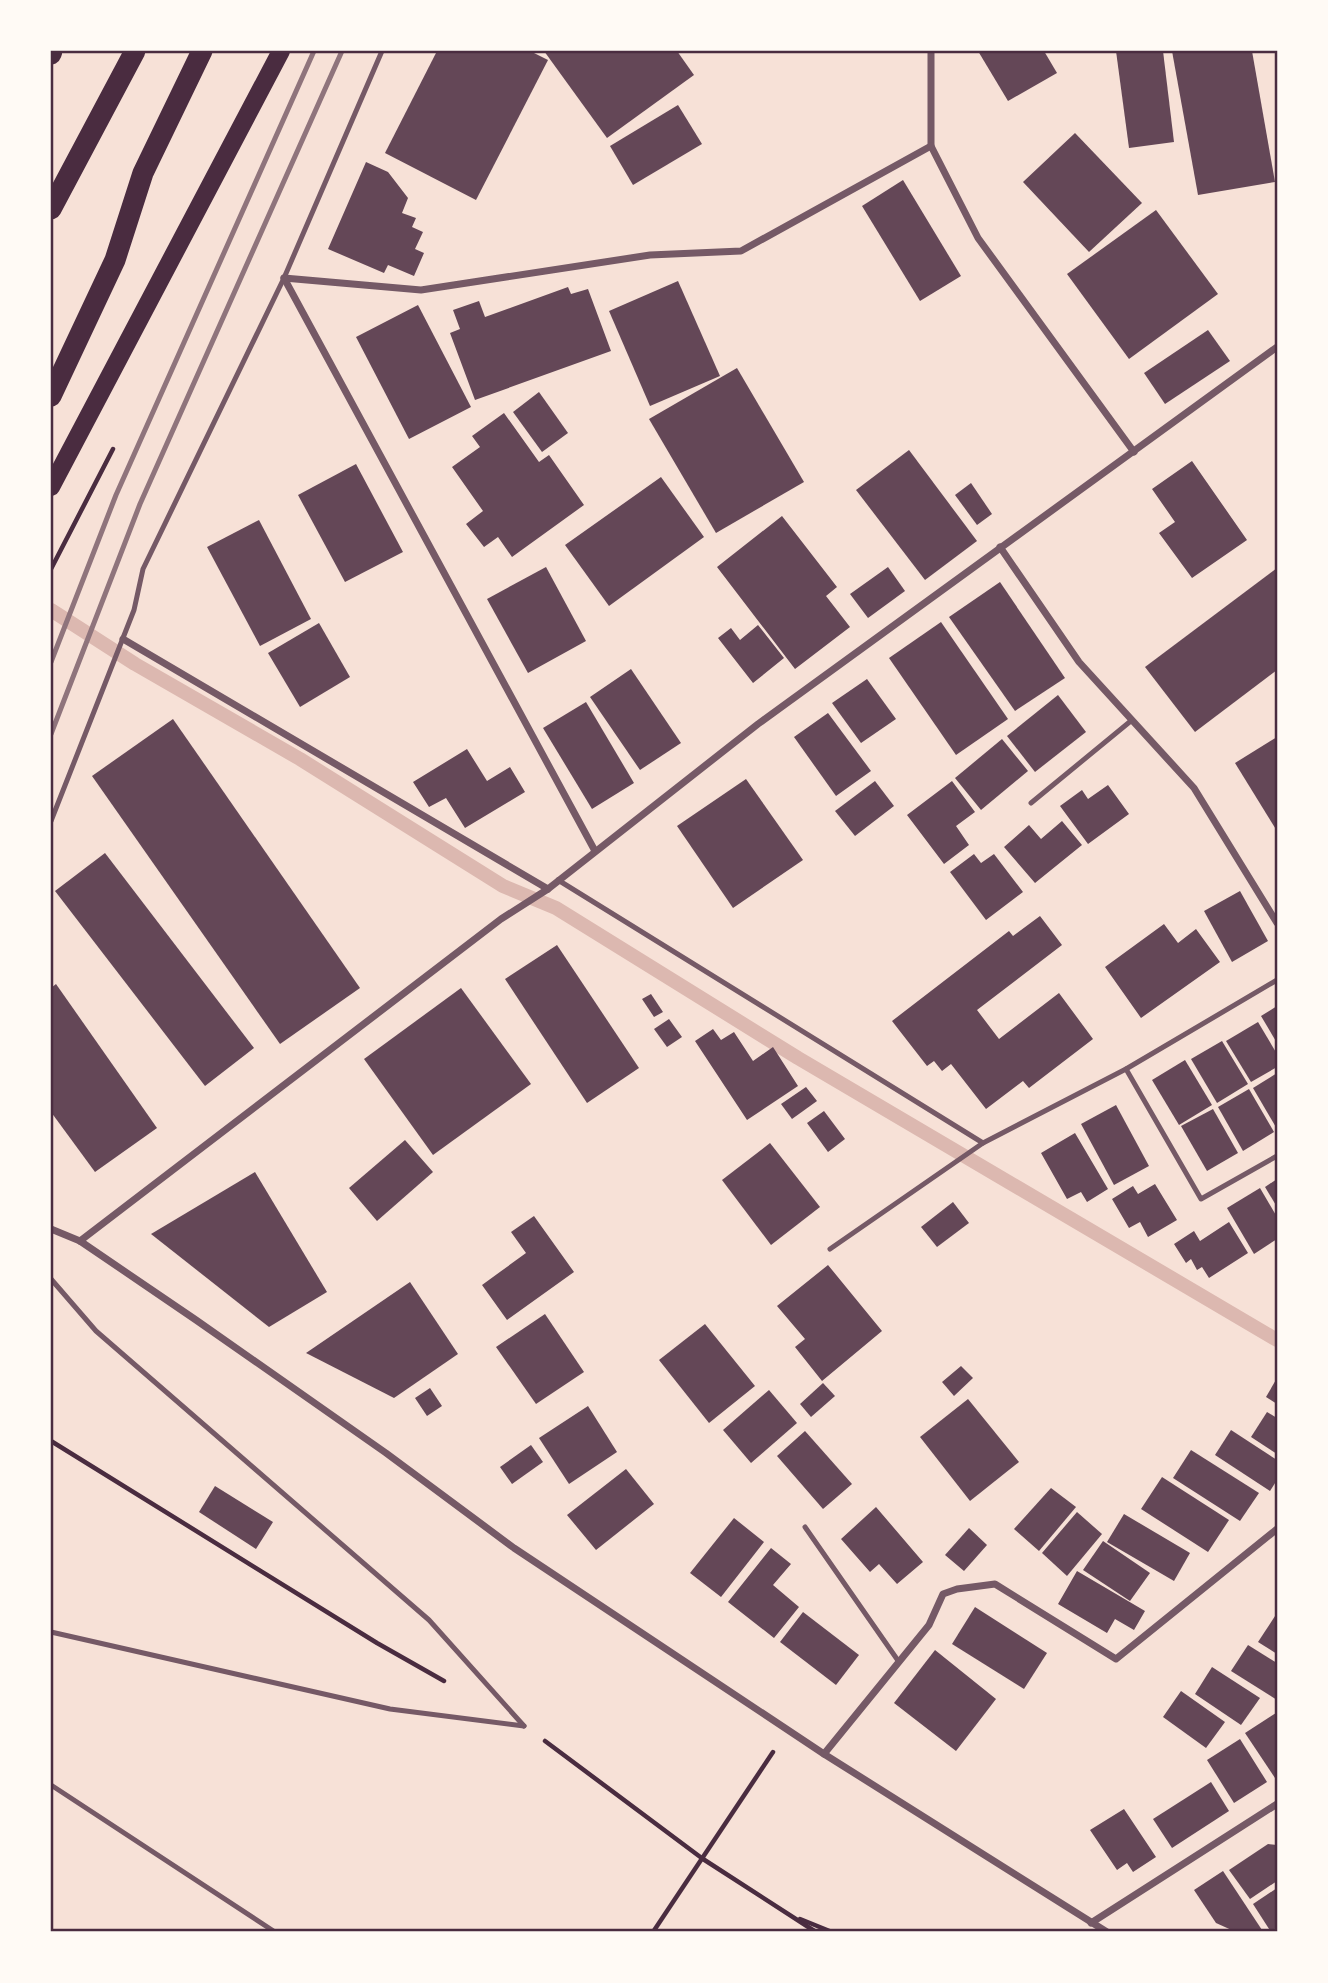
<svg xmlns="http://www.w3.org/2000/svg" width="1328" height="1983" viewBox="0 0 1328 1983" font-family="Poppins,sans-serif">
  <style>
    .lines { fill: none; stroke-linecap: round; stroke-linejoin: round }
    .stream { stroke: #dcb8b0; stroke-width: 14 }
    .building { fill: #644757 }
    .path { stroke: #4a2c40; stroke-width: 4.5 }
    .service { stroke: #755966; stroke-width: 5 }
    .minor { stroke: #755966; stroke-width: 7 }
    .primary { stroke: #4a2c40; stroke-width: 18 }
    .motorway { stroke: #4a2c40; stroke-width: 21 }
    .rail { stroke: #8f747c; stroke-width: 5 }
    .neatline { fill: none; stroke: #4a2c40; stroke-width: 2.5 }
  </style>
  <rect width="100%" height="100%" fill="#f7e1d7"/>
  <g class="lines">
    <!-- stream -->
    <polyline class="stream" points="51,610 135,664 300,759 503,886 556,908 798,1058 1277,1340"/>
  </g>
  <!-- building -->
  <g class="building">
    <polygon points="437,51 530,51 548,60 476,200 385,153"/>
    <polygon points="544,51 677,51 694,75 607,138"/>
    <polygon points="978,51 1044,51 1057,73 1008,101"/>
    <polygon points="1116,51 1163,51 1174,142 1129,148"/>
    <polygon points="1172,51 1252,51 1275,182 1198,195"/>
    <polygon points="678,105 702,144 633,185 610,146"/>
    <polygon points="1075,133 1142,203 1089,252 1023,182"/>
    <polygon points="366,162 388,172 408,198 402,213 416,218 412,227 423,232 415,249 424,253 414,276 388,265 384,273 328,249"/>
    <polygon points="903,180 961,276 920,301 862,206"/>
    <polygon points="1156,210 1218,294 1129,359 1067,274"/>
    <polygon points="678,281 720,376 650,406 609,311"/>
    <polygon points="568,287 571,294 588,289 611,351 475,400 450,333 460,329 453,310 479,301 485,317"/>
    <polygon points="418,305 471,407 409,439 356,337"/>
    <polygon points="1208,330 1230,361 1165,404 1144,373"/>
    <polygon points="737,368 804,482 716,533 649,419"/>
    <polygon points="539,392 568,433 542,452 513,412"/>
    <polygon points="504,413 539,462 549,455 584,505 512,557 498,537 484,547 466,524 483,511 452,467 480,447 472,436"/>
    <polygon points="909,450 977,541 925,580 856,490"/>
    <polygon points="1192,461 1247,540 1192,578 1159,533 1175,522 1152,489"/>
    <polygon points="356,464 403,552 345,582 298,495"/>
    <polygon points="661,477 704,537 609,606 565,545"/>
    <polygon points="971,483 992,514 977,525 955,495"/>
    <polygon points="782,516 837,587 826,596 850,627 795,669 717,567"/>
    <polygon points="259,520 311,619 260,646 207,547"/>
    <polygon points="546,567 586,641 528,673 487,599"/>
    <polygon points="888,567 905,591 868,618 850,594"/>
    <polygon points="1277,568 1277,670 1195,732 1145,667"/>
    <polygon points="1000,582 1065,678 1015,711 949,617"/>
    <polygon points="941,622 1008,719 956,755 889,658"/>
    <polygon points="319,623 350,677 300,707 268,653"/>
    <polygon points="758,625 784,658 753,683 718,638 731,628 740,640"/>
    <polygon points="631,669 681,743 640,770 590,697"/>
    <polygon points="867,679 896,719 861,743 832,703"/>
    <polygon points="1058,695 1086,732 1035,772 1007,736"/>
    <polygon points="586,702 634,783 592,809 543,728"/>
    <polygon points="828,713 871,771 836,796 794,737"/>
    <polygon points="173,719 360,988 280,1044 92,776"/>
    <polygon points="1277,737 1277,831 1235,763"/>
    <polygon points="1002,739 1028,771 981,810 955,778"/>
    <polygon points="467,749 487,781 510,767 525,792 465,828 446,798 429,807 413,782"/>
    <polygon points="746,779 803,860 733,908 677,826"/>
    <polygon points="875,781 894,806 855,836 835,811"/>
    <polygon points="952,781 975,812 956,826 969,845 944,864 907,815"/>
    <polygon points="1108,785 1129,814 1088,844 1060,806 1082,790 1088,799"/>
    <polygon points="1062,821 1082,845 1035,883 1004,847 1029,825 1041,839"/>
    <polygon points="105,853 254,1048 205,1086 55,891"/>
    <polygon points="974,854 981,863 994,854 1023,892 986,920 950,872"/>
    <polygon points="1240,891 1268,941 1232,962 1204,911"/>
    <polygon points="1040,916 1062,945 977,1010 999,1039 1059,993 1093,1039 1029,1088 1023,1081 986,1109 951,1064 942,1071 934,1061 927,1066 892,1021 1009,931 1013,936"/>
    <polygon points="1164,924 1178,943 1196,929 1220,962 1141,1018 1105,967"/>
    <polygon points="557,945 639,1068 587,1103 505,979"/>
    <polygon points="56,984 157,1128 95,1172 51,1112 51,988"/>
    <polygon points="461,988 531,1084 433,1155 364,1059"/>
    <polygon points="651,994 663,1012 654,1017 642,999"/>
    <polygon points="1277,1006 1277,1043 1261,1016"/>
    <polygon points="669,1019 682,1037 667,1047 654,1029"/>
    <polygon points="1258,1022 1277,1054 1277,1067 1251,1082 1226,1041"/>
    <polygon points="713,1029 721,1040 734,1032 753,1061 773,1047 798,1086 747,1120 695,1041"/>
    <polygon points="1222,1041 1248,1084 1217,1103 1191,1059"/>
    <polygon points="1185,1060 1212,1105 1179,1125 1152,1080"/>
    <polygon points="1277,1073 1277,1129 1253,1088"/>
    <polygon points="806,1087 817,1101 792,1119 781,1104"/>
    <polygon points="1249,1089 1274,1132 1243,1151 1218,1107"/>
    <polygon points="1116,1105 1149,1166 1114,1185 1081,1124"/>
    <polygon points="1213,1109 1238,1153 1207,1171 1181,1126"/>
    <polygon points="824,1111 845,1139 828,1152 807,1123"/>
    <polygon points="1075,1133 1108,1189 1087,1202 1081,1192 1067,1199 1041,1153"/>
    <polygon points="405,1140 433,1172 377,1221 349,1188"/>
    <polygon points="770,1143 820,1207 771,1245 722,1180"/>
    <polygon points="255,1172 327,1292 269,1327 151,1234"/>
    <polygon points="1277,1179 1277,1207 1265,1187"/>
    <polygon points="1155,1184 1177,1220 1148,1237 1140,1222 1129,1228 1112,1199 1133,1186 1138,1194"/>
    <polygon points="1260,1188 1277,1217 1277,1239 1254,1254 1227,1208"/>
    <polygon points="953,1202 969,1223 937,1247 921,1227"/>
    <polygon points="534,1216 574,1272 507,1320 482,1285 526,1253 511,1232"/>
    <polygon points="1229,1222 1248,1253 1209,1278 1202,1267 1197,1270 1191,1259 1186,1263 1174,1244 1194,1231 1200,1241"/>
    <polygon points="828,1265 882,1331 822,1381 795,1347 805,1339 777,1306"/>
    <polygon points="410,1282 458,1354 394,1398 306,1353"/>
    <polygon points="545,1314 584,1372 536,1404 496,1347"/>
    <polygon points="705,1324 755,1386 709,1423 659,1360"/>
    <polygon points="961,1366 973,1378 954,1396 942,1382"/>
    <polygon points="1277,1378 1277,1404 1266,1397"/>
    <polygon points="823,1383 835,1396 811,1417 800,1404"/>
    <polygon points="430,1388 442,1406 427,1416 415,1398"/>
    <polygon points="769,1390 797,1423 751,1463 723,1430"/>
    <polygon points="968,1399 1019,1462 970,1501 920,1437"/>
    <polygon points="588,1406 617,1452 569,1484 539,1438"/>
    <polygon points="1267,1412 1277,1418 1277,1454 1251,1437"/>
    <polygon points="1231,1430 1277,1460 1277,1480 1270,1491 1215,1455"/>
    <polygon points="805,1431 852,1484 823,1509 777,1456"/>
    <polygon points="531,1445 543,1462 512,1484 500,1467"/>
    <polygon points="1191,1450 1259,1493 1240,1521 1173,1478"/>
    <polygon points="626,1469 654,1504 596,1550 567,1515"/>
    <polygon points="1162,1477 1229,1520 1208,1552 1141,1509"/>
    <polygon points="215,1486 273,1522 256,1549 199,1512"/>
    <polygon points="1051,1488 1076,1507 1039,1551 1014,1529"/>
    <polygon points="876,1507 923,1562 897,1584 879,1564 870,1572 841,1539"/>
    <polygon points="1077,1512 1102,1534 1067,1576 1042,1553"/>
    <polygon points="1124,1514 1190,1553 1174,1581 1107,1542"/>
    <polygon points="734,1518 764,1542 721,1597 690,1573"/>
    <polygon points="969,1528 987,1545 964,1571 945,1555"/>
    <polygon points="1103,1541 1150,1573 1130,1601 1083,1570"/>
    <polygon points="771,1548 791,1564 773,1585 799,1607 774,1638 728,1602"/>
    <polygon points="1077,1571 1145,1611 1134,1630 1115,1619 1107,1633 1058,1604"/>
    <polygon points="975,1607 1047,1653 1024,1689 952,1644"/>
    <polygon points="803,1612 859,1655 836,1685 780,1642"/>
    <polygon points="1277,1613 1277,1654 1258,1642"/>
    <polygon points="1248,1645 1277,1663 1277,1700 1231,1671"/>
    <polygon points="935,1650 996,1699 956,1751 894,1703"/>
    <polygon points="1212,1667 1260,1698 1241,1725 1195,1694"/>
    <polygon points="1181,1691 1225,1722 1206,1748 1163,1717"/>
    <polygon points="1276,1713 1277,1715 1277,1781 1245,1733"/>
    <polygon points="1240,1739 1267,1782 1234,1803 1207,1760"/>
    <polygon points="1211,1782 1229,1811 1172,1848 1153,1819"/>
    <polygon points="1124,1809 1156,1857 1133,1872 1127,1863 1117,1870 1090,1830"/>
    <polygon points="1268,1844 1277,1845 1277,1881 1250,1899 1229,1870"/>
    <polygon points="1223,1871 1262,1930 1259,1932 1236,1932 1216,1923 1194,1890"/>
    <polygon points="1277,1888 1277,1927 1271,1932 1253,1904"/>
  </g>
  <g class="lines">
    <!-- path -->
    <g class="path">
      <polyline points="51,569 113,449"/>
      <polyline points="51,1441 377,1643 444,1681"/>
      <polyline points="545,1741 703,1859 816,1932"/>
      <polyline points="800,1919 832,1932"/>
      <polyline points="653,1932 773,1752"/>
    </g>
    <!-- service -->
    <g class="service">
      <polyline points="1031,803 1132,720"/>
      <polyline points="51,821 134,610 143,569 284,278 382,51"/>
      <polyline points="558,880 983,1143 1126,1069 1277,980"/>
      <polyline points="1126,1069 1201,1199 1277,1156"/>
      <polyline points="830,1249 983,1143"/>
      <polyline points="51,1279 96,1331 429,1620 524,1726"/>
      <polyline points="805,1527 899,1662"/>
      <polyline points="51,1632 390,1709 524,1726"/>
      <polyline points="51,1785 275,1932"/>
    </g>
    <!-- minor -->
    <g class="minor">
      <polyline points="931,51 931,146 978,238 1134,452"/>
      <polyline points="284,278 421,290 650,255 741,251 931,146"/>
      <polyline points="284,278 595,851"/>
      <polyline points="1000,547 1079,662 1194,788 1277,923"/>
      <polyline points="123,639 548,889"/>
      <polyline points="51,1229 80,1241 196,1320 386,1453 514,1548 824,1754 1107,1932"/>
      <polyline points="80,1241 501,919 548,889 758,724 1277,347"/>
      <polyline points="824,1754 929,1625 943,1594 957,1589 995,1584 1116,1659 1277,1529"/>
      <polyline points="1091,1923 1277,1804"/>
    </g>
    <!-- primary -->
    <polyline class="primary" points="51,487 281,51"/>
    <!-- motorway -->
    <g class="motorway">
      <polyline points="51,54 52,51"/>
      <polyline points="51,209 135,51"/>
      <polyline points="51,396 115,260 143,173 202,51"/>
    </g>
    <!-- rail -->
    <g class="rail">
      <polyline points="51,662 116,495 314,51"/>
      <polyline points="51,734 140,504 342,51"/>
    </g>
  </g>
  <!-- border -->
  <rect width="1328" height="1983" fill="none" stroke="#fffaf5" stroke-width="105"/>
  <rect x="52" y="52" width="1224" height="1878" class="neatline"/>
</svg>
